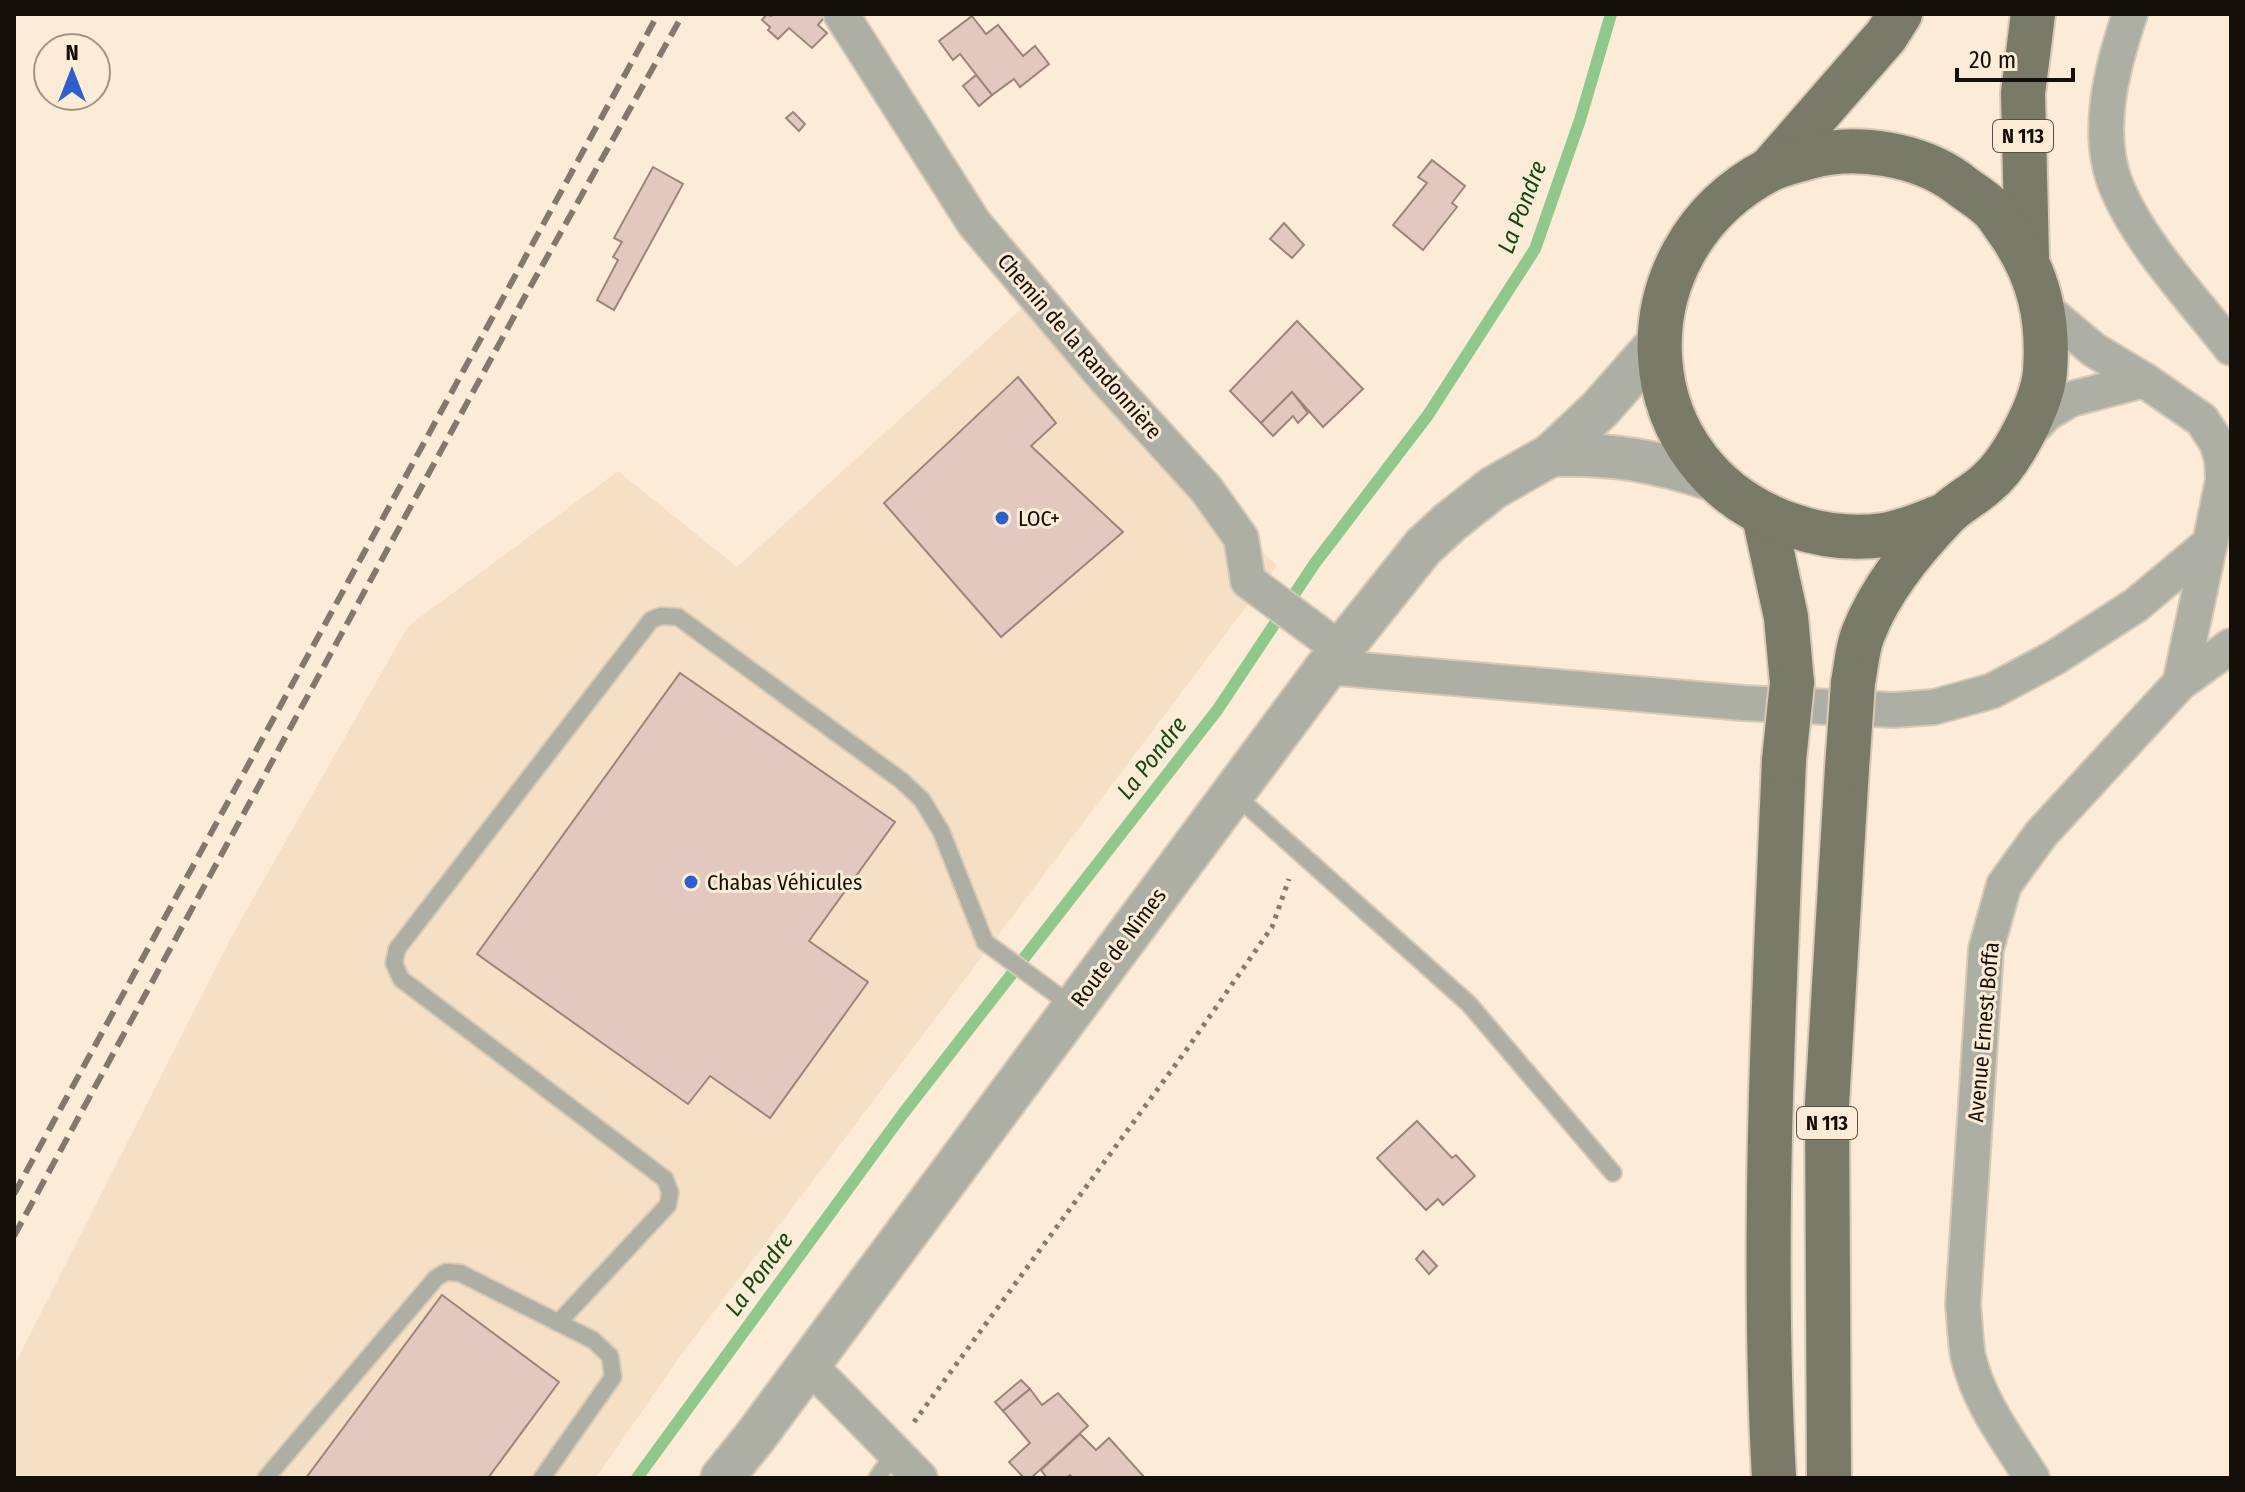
<svg xmlns="http://www.w3.org/2000/svg" width="2245" height="1492" viewBox="0 0 2245 1492" font-family="'Fira Sans Condensed',sans-serif">
  <style>
    .built { fill: #f5e0c5 }
    .lines { fill: none; stroke-linecap: round; stroke-linejoin: round }
    .stream { stroke: #8fc88a; stroke-width: 12 }
    .building { fill: #e3c8bf; stroke: #9c847b; stroke-width: 2 }
    .service-casing { stroke: #d7c9b6; stroke-width: 20 }
    .minor-casing { stroke: #d7c9b6; stroke-width: 38 }
    .tertiary-casing { stroke: #d7c9b6; stroke-width: 46 }
    .primary-casing { stroke: #d7c9b6; stroke-width: 48 }
    .path { stroke: #867c6e; stroke-width: 5; stroke-dasharray: 4 6; stroke-linecap: butt }
    .service { stroke: #aeafa4; stroke-width: 16 }
    .minor { stroke: #aeafa4; stroke-width: 34 }
    .tertiary { stroke: #aeafa4; stroke-width: 42 }
    .primary { stroke: #797a67; stroke-width: 44 }
    .rail { stroke: #83786b; stroke-width: 6; stroke-dasharray: 16 8; stroke-linecap: butt }
    .primary-bridge-casing { stroke: #d7c9b6; stroke-width: 48; stroke-linecap: butt }
    .primary-bridge { stroke: #797a67; stroke-width: 44 }
    .poi-dot { fill: #2f5ecd; stroke: #fcecd7; stroke-width: 3 }
    .labels { text-anchor: middle; stroke-width: 6; stroke-linejoin: round; paint-order: stroke }
    .shield { fill: #fcecd7; stroke: #5a5146; stroke-width: 2 }
    .shield-label { font-size: 20px; font-weight: bold; fill: #140f08 }
    .street-label { font-size: 22px; fill: #140f08; stroke: #fcecd7 }
    .poi-label { font-size: 22px; fill: #140f08; stroke: #fcecd7; text-anchor: start }
    .water-label { font-size: 24px; font-style: italic; fill: #114b0e; stroke: #fcecd7 }
  </style>
  <rect width="100%" height="100%" fill="#fcecd7"/>
  <!-- built -->
  <polygon class="built" points="1022,308 1277,566 676,1362 596,1478 14,1478 14,1366 233,934 408,626 618,471 737,567"/>
  <g class="lines">
    <!-- stream -->
    <polyline class="stream" points="637,1478 902,1115 1218,709 1315,563 1428,415 1535,249 1580,120 1611,14"/>
  </g>
  <!-- building -->
  <g class="building">
    <polygon points="767,14 771,16 773,14 827,14 818,25 827,33 812,48 789,28 778,39 768,30 770,27 762,20"/>
    <polygon points="972,16 986,34 998,25 1023,56 1035,46 1049,64 1020,87 1014,79 992,95 960,54 953,60 939,41"/>
    <polygon points="976,75 992,95 979,106 963,86"/>
    <polygon points="793,112 805,124 799,131 786,118"/>
    <polygon points="1432,160 1465,186 1452,203 1457,207 1423,250 1393,225 1427,183 1418,177"/>
    <polygon points="653,167 683,184 614,310 597,300 618,260 613,257 622,242 614,238"/>
    <polygon points="1284,223 1304,245 1292,258 1270,239"/>
    <polygon points="1297,321 1363,389 1323,427 1292,392 1261,423 1230,391"/>
    <polygon points="1018,377 1056,423 1031,446 1123,532 1001,637 884,503"/>
    <polygon points="1292,392 1308,413 1298,423 1293,416 1273,436 1261,423"/>
    <polygon points="680,673 895,822 809,941 868,982 770,1118 710,1076 688,1104 477,954"/>
    <polygon points="1417,1121 1452,1158 1456,1155 1475,1176 1443,1205 1438,1199 1426,1210 1377,1158"/>
    <polygon points="1423,1251 1437,1266 1429,1274 1416,1259"/>
    <polygon points="442,1295 559,1382 488,1478 306,1478"/>
    <polygon points="1021,1380 1030,1389 1003,1411 995,1402"/>
    <polygon points="1030,1389 1042,1405 1058,1393 1088,1426 1031,1478 1024,1478 1009,1462 1030,1443 1003,1411"/>
    <polygon points="1080,1434 1096,1450 1109,1438 1145,1478 1073,1478 1070,1475 1066,1478 1047,1478 1041,1470"/>
  </g>
  <g class="lines">
    <defs>
      <g id="service">
        <polyline points="1234,794 1469,1004 1613,1173"/>
        <polyline points="558,1323 668,1205 670,1192 665,1179 401,979 394,963 397,949 651,620 661,616 678,617 902,781 922,800 941,831 985,942 1072,1006"/>
        <polyline points="266,1478 436,1278 446,1272 460,1273 593,1340 610,1356 613,1377 542,1478"/>
        <polyline points="877,1478 895,1452"/>
      </g>
      <g id="minor">
        <polyline points="841,14 974,223 1104,377 1206,489 1241,538 1248,581 1340,649"/>
        <path d="M 2130,14 C 2112,67 2094,134 2117,188 C 2141,245 2193,299 2231,348"/>
        <polyline points="2025,436 2047,413 2071,399 2144,380"/>
        <polyline points="1327,667 1743,703 1894,710 1934,707 1992,691 2054,658 2136,605 2210,543 2223,480 2222,460 2217,443 2202,420 2144,380 2094,350 2044,308"/>
        <polyline points="2180,683 2231,646"/>
        <polyline points="809,1365 920,1478"/>
        <path d="M 2032,1478 C 2008,1440 1978,1401 1968,1356 C 1965,1339 1965,1322 1963,1305 L 1986,949 L 2004,885 L 2041,834 L 2180,683 L 2210,543"/>
      </g>
      <g id="tertiary">
        <path d="M 1551,455 C 1612,453 1656,461 1714,480"/>
        <polyline points="722,1478 755,1437 1327,667 1423,547 1450,522 1493,488 1551,455 1600,409 1659,342"/>
      </g>
      <g id="primary">
        <polyline points="1771,168 1886,36 1900,14"/>
        <polyline points="2027,258 2023,93 2033,14"/>
        <polyline points="1764,516 1786,617 1792,683"/>
        <path d="M 1853,683 C 1856,667 1857,649 1863,634 C 1880,590 1911,552 1943,518 C 1955,504 1973,496 1987,483 C 2012,462 2042,404 2045,372 C 2049,319 2039,275 2009,232 C 2003,224 1998,215 1992,209 C 1982,199 1969,192 1958,183 C 1919,154 1856,144 1809,157 C 1796,161 1781,164 1769,170 C 1614,251 1625,471 1794,526 C 1823,536 1854,539 1884,535 C 1904,532 1926,522 1945,515"/>
        <path d="M 1774,1478 C 1761,1239 1774,999 1784,760"/>
        <polyline points="1829,1478 1827,1104 1847,768"/>
      </g>
    </defs>
    <!-- service casing -->
    <use href="#service" class="service-casing"/>
    <!-- minor casing -->
    <use href="#minor" class="minor-casing"/>
    <!-- tertiary casing -->
    <use href="#tertiary" class="tertiary-casing"/>
    <!-- primary casing -->
    <use href="#primary" class="primary-casing"/>
    <!-- path -->
    <polyline class="path" points="914,1422 1187,1049 1272,927 1289,879"/>
    <!-- service -->
    <use href="#service" class="service"/>
    <!-- minor -->
    <use href="#minor" class="minor"/>
    <!-- tertiary -->
    <use href="#tertiary" class="tertiary"/>
    <!-- primary -->
    <use href="#primary" class="primary"/>
    <!-- rail -->
    <g class="rail">
      <polyline points="14,1194 658,14"/>
      <polyline points="14,1236 523,300 683,14"/>
    </g>
    <defs>
      <g id="primary-bridge">
        <polyline points="1784,760 1792,683"/>
        <polyline points="1847,768 1853,683"/>
      </g>
    </defs>
    <!-- primary-bridge casing -->
    <use href="#primary-bridge" class="primary-bridge-casing"/>
    <!-- primary-bridge -->
    <use href="#primary-bridge" class="primary-bridge"/>
  </g>
  <!-- markers -->
  <g class="poi-dot">
    <circle cx="1002" cy="518" r="8"/>
    <circle cx="691" cy="882" r="8"/>
  </g>
  <g class="labels">
    <!-- shield labels -->
    <g class="shield">
      <rect x="1993" y="120" width="60" height="32" rx="6"/>
      <rect x="1797" y="1107" width="60" height="32" rx="6"/>
    </g>
    <g class="shield-label">
      <text x="2023" y="143">N 113</text>
      <text x="1827" y="1130">N 113</text>
    </g>
    <!-- street labels -->
    <g class="street-label">
      <text transform="translate(1080 346) rotate(49)" y="8">Chemin de la Randonnière</text>
      <text transform="translate(1118 947) rotate(-53)" y="8">Route de Nîmes</text>
      <text transform="translate(1983 1032) rotate(-85)" y="8">Avenue Ernest Boffa</text>
    </g>
    <!-- poi labels -->
    <g class="poi-label">
      <text x="1018" y="526">LOC+</text>
      <text x="707" y="890">Chabas Véhicules</text>
    </g>
    <!-- water labels -->
    <g class="water-label">
      <text transform="translate(1522 207) rotate(-69)" y="8">La Pondre</text>
      <text transform="translate(1152 758) rotate(-52)" y="8">La Pondre</text>
      <text transform="translate(759 1274) rotate(-54)" y="8">La Pondre</text>
    </g>
  </g>
  <!-- border -->
  <rect width="2245" height="1492" fill="none" stroke="#140f08" stroke-width="32"/>
  <!-- north arrow -->
  <g transform="translate(72 72)"><circle r="38" fill="#fcecd7" stroke="#9f9484" stroke-width="2"/>
  <path d="M0-6L14 30L0 20L-14 30Z" fill="#2f5ecd"/>
  <text y="-12" font-size="22" font-weight="bold" text-anchor="middle" fill="#140f08">N</text>
  </g>
  <!-- scale -->
  <path d="M1957 68v12h116v-12" fill="none" stroke="#140f08" stroke-width="4"/>
  <text x="1969" y="68" font-size="24" fill="#140f08" stroke="#fcecd7" stroke-width="6" paint-order="stroke">20 m</text>
</svg>
